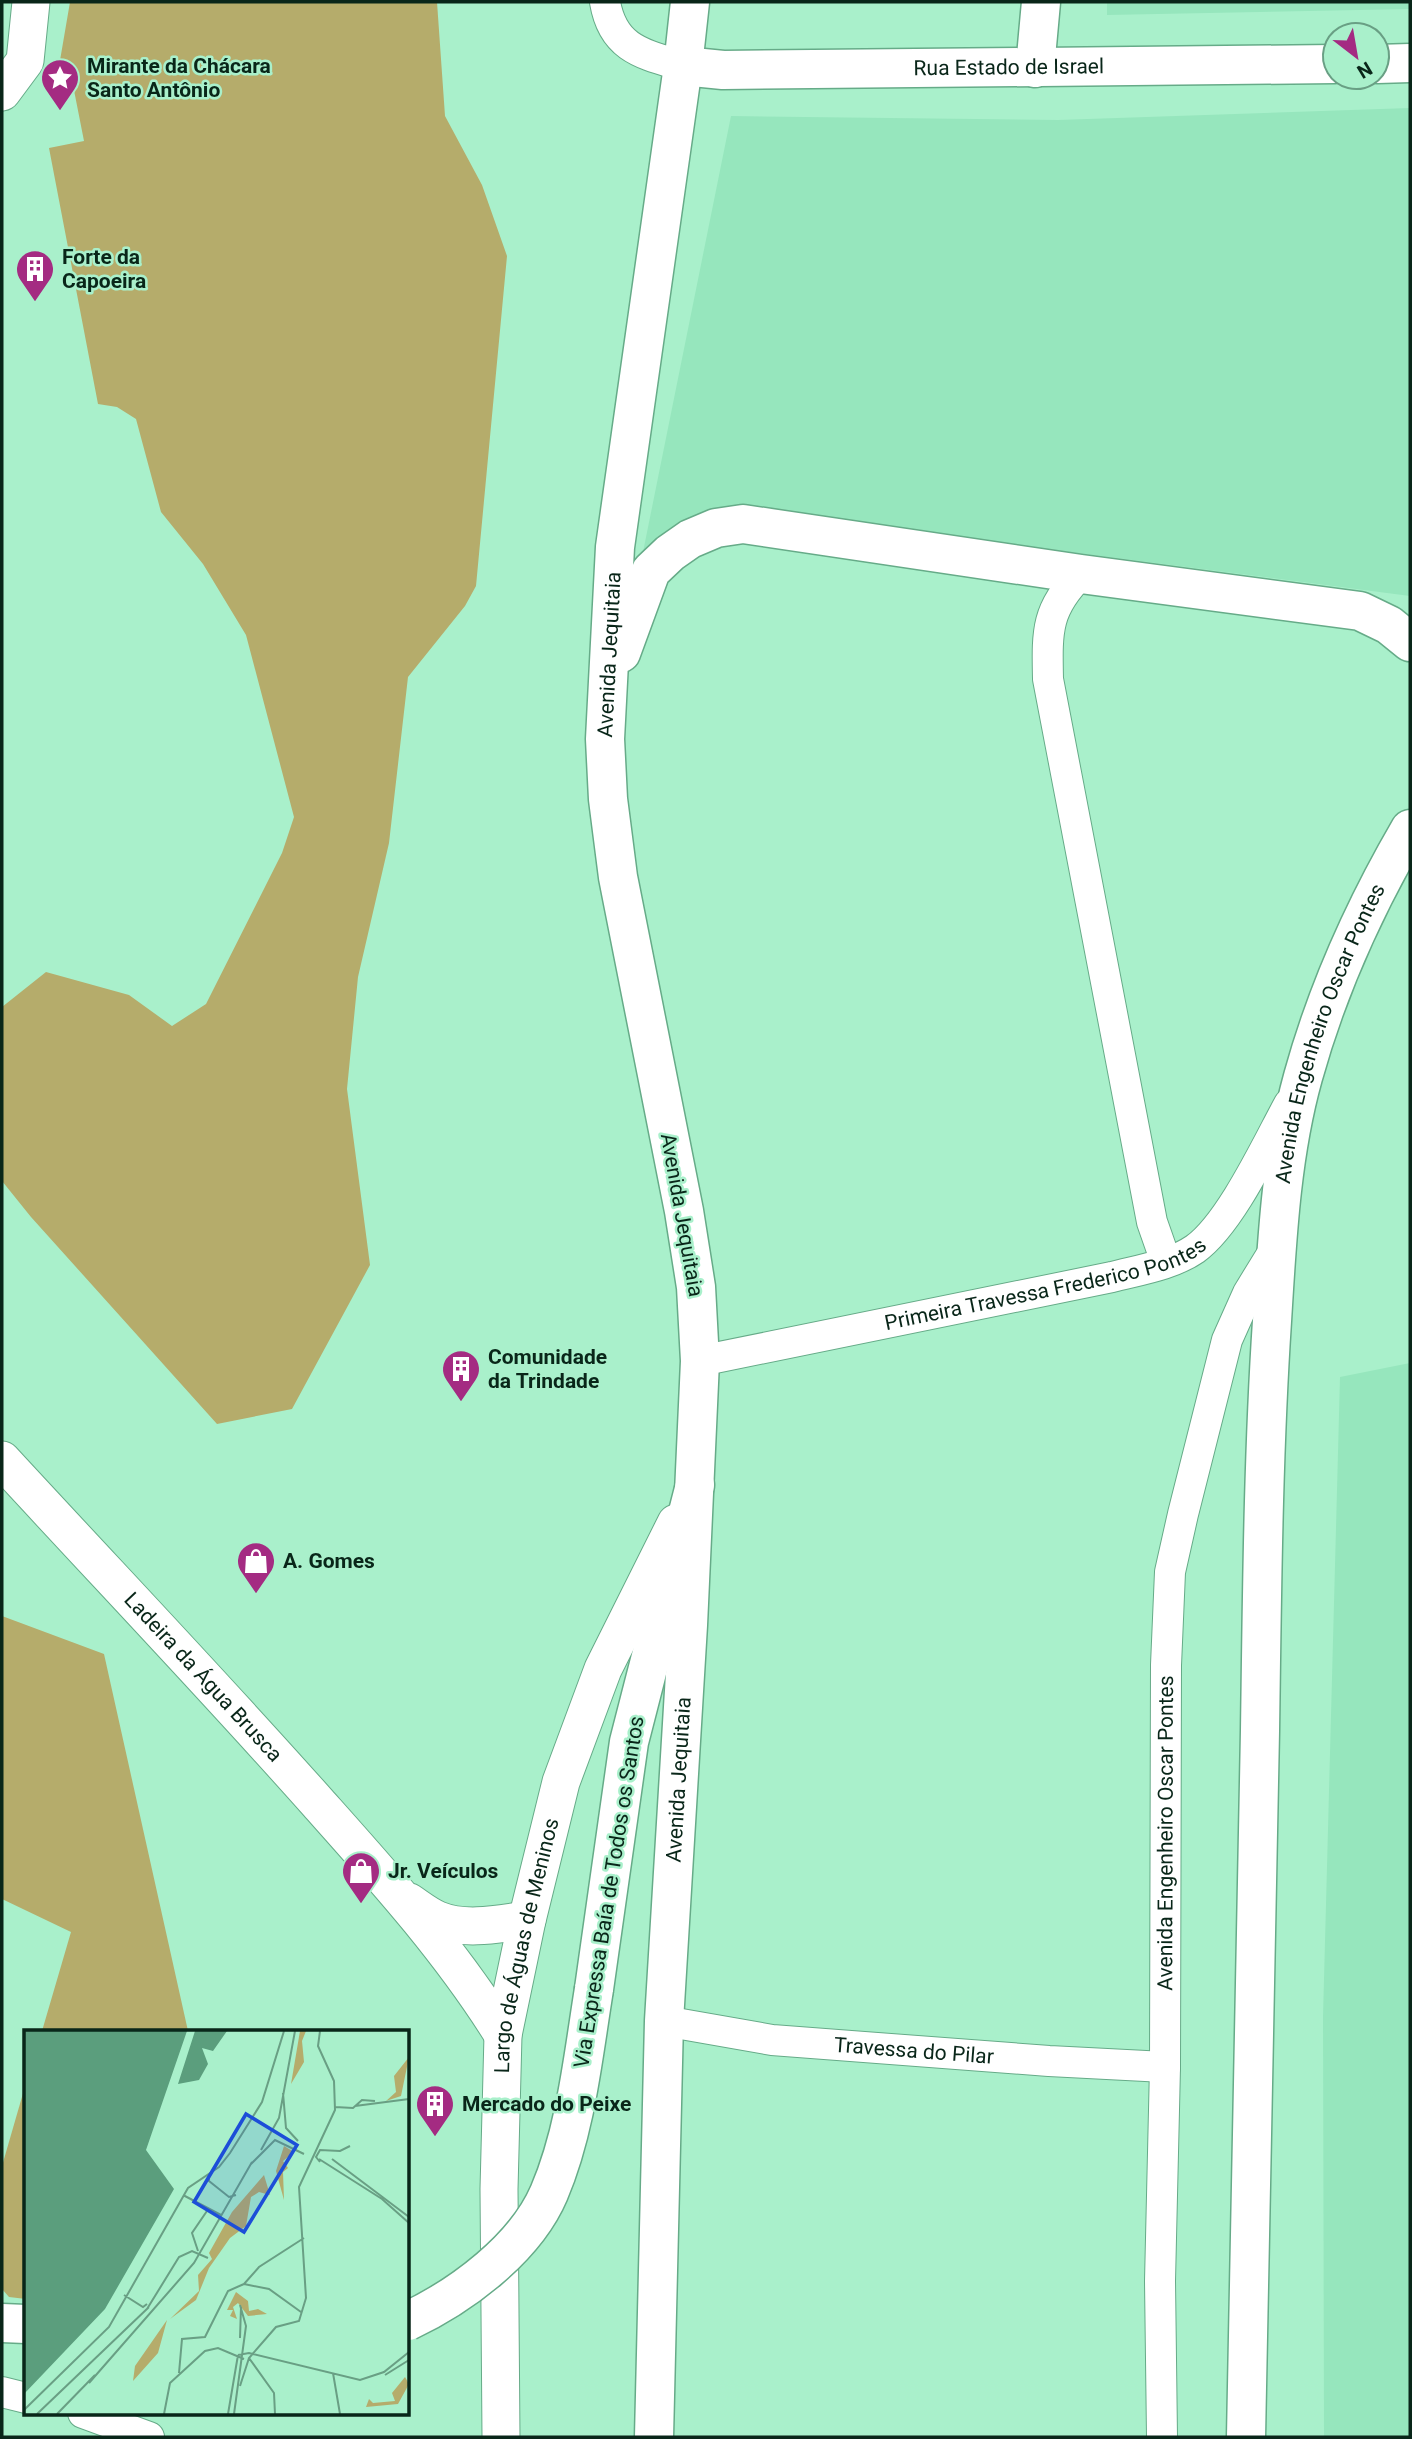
<svg xmlns="http://www.w3.org/2000/svg" width="1412" height="2439" viewBox="0 0 1412 2439" font-family="Roboto,sans-serif">
  <style>
    .built { fill: #96e6bd }
    .forest { fill: #b5ac6b }
    .lines { fill: none; stroke-linecap: round; stroke-linejoin: round }
    .minor-casing { stroke: #66ab88; stroke-width: 32 }
    .tertiary-casing { stroke: #66ab88; stroke-width: 39 }
    .primary-casing { stroke: #66ab88; stroke-width: 41 }
    .trunk-casing { stroke: #66ab88; stroke-width: 41 }
    .minor { stroke: #fff; stroke-width: 30 }
    .tertiary { stroke: #fff; stroke-width: 37 }
    .primary { stroke: #fff; stroke-width: 38 }
    .trunk { stroke: #fff; stroke-width: 38 }
    .trunk-bridge-casing { stroke: #66ab88; stroke-width: 41; stroke-linecap: butt }
    .trunk-bridge { stroke: #fff; stroke-width: 38 }
    .labels { text-anchor: middle; stroke-width: 5; stroke-linejoin: round; paint-order: stroke }
    .poi-label { font-size: 21px; font-weight: bold; fill: #092619; stroke: #a9f0cb; text-anchor: start }
    .street-label { font-size: 21px; fill: #092619; stroke: #a9f0cb }
    .inset-road { fill: none; stroke: #699f84; stroke-width: 2 }
    .view { fill: #1d4ed8; fill-opacity: 0.15; stroke: #1d4ed8; stroke-width: 3.5 }
    .inset-edge { fill: none; stroke: #092619; stroke-width: 3.5 }
  </style>
  <rect width="100%" height="100%" fill="#a9f0cb"/>
  <!-- built -->
  <g class="built">
    <polygon points="1107,2 1410,2 1410,9 1107,15"/>
    <polygon points="1410,108 1410,596 723,507 685,520 653,543 642,557 731,116 1058,120"/>
    <polygon points="1410,1363 1410,2437 1324,2437 1323,2017 1340,1377"/>
  </g>
  <!-- forest -->
  <g class="forest">
    <polygon points="70,2 437,2 445,116 482,185 507,256 476,586 465,606 408,677 389,843 358,977 347,1089 370,1265 292,1409 217,1424 31,1217 2,1181 2,1007 46,972 129,995 172,1026 206,1004 282,853 294,817 246,635 203,564 161,512 136,419 117,407 98,404 49,148 84,141 71,75 57,78"/>
    <polygon points="2,1616 104,1654 188,2031 42,2031 71,1932 2,1899"/>
    <polygon points="26,2083 26,2299 9,2297 2,2289 2,2166"/>
  </g>
  <g class="lines">
    <defs>
      <g id="minor">
        <path d="M 605,2 C 613,49 643,54 683,66"/>
        <path d="M 1081,574 C 1046,609 1047,631 1048,679 L 1152,1222 L 1166,1262"/>
        <path id="s1" d="M 700,1361 L 1112,1277 C 1139,1270 1172,1265 1195,1249 C 1231,1223 1267,1144 1289,1104"/>
        <path id="s2" d="M 664,2021 L 772,2040 L 1049,2061 L 1165,2067"/>
        <polyline points="2,2392 26,2398"/>
        <polyline points="83,2413 149,2437"/>
        <path id="s3" d="M 1162,2437 L 1160,2281 L 1165,2067 L 1166,1665 L 1170,1572 L 1183,1514 L 1227,1340 L 1248,1293 L 1275,1249"/>
      </g>
      <g id="tertiary">
        <polyline points="2,92 25,61 31,2"/>
        <path id="s4" d="M 2,1460 C 107,1574 215,1687 318,1803 C 384,1877 451,1951 503,2035"/>
        <path d="M 409,1902 C 418,1908 428,1916 438,1920 C 465,1931 499,1924 527,1920"/>
        <path id="s5" d="M 501,2437 L 499,2189 L 503,2035 L 527,1920 L 561,1782 L 603,1669 L 676,1523"/>
      </g>
      <g id="primary">
        <polyline points="1377,64 1410,63"/>
        <path id="s6" d="M 683,66 L 723,70 L 1335,64"/>
        <polyline points="1035,68 1041,2"/>
        <polyline points="621,653 651,571 670,553 690,539 716,528 743,524 1081,574 1360,611 1389,625 1410,642"/>
        <path id="s7" d="M 654,2437 L 664,2021 L 688,1625 L 700,1361 L 696,1287 L 684,1211 L 618,877 L 608,799 L 605,739 L 615,547 L 683,66 L 690,2"/>
        <path id="s8" d="M 1246,2437 C 1250,2202 1255,1967 1260,1731 C 1262,1594 1263,1458 1272,1321 C 1277,1240 1281,1156 1303,1077 C 1327,990 1364,908 1410,829"/>
      </g>
      <g id="trunk">
        <polyline points="594,1989 629,1742 695,1485"/>
        <polyline points="2,2323 26,2324"/>
      </g>
    </defs>
    <!-- minor casing -->
    <use href="#minor" class="minor-casing"/>
    <!-- tertiary casing -->
    <use href="#tertiary" class="tertiary-casing"/>
    <!-- primary casing -->
    <use href="#primary" class="primary-casing"/>
    <!-- trunk casing -->
    <use href="#trunk" class="trunk-casing"/>
    <!-- minor -->
    <use href="#minor" class="minor"/>
    <!-- tertiary -->
    <use href="#tertiary" class="tertiary"/>
    <!-- primary -->
    <use href="#primary" class="primary"/>
    <!-- trunk -->
    <use href="#trunk" class="trunk"/>
    <defs>
      <path id="trunk-bridge" d="M 408,2321 C 461,2296 525,2249 549,2193 C 576,2130 583,2057 594,1989"/>
    </defs>
    <!-- trunk-bridge casing -->
    <use href="#trunk-bridge" class="trunk-bridge-casing"/>
    <!-- trunk-bridge -->
    <use href="#trunk-bridge" class="trunk-bridge"/>
  </g>
  <!-- icons -->
  <defs>
    <symbol id="sight-pin" viewBox="-11 -11 22 30"><path d="M0 17L-7.5 6A9.5 9.5 0 1 1 7.5 6Z" fill="#a42b82" stroke="#a9f0cb"/><path d="M0-6L1.8-2.2L6-1.7L2.9 1.2L3.7 5.4L0 3.3L-3.7 5.4L-2.9 1.2L-6-1.7L-1.8-2.2Z" fill="#fff"/></symbol>
    <symbol id="building-pin" viewBox="-11 -11 22 30"><path d="M0 17L-7.5 6A9.5 9.5 0 1 1 7.5 6Z" fill="#a42b82" stroke="#a9f0cb"/><path d="M-4-6H4V6H1V3H-1V6H-4ZM-2.5-4.3h1.7v1.8h-1.7ZM.8-4.3h1.7v1.8H.8ZM-2.5-1h1.7V.8h-1.7ZM.8-1h1.7V.8H.8Z" fill="#fff"/></symbol>
    <symbol id="shop-pin" viewBox="-11 -11 22 30"><path d="M0 17L-7.5 6A9.5 9.5 0 1 1 7.5 6Z" fill="#a42b82" stroke="#a9f0cb"/><path d="M-5-2.5h2.3a2.7 3.5 0 0 1 5.4 0H5L5.5 6h-11ZM-1.5-2.5h3a1.5 2.3 0 0 0-3 0Z" fill="#fff"/></symbol>
  </defs>
  <g fill-rule="evenodd">
    <use href="#sight-pin" x="38" y="56" width="44" height="60"/>
    <use href="#building-pin" x="13" y="247" width="44" height="60"/>
    <use href="#building-pin" x="439" y="1347" width="44" height="60"/>
    <use href="#shop-pin" x="234" y="1539" width="44" height="60"/>
    <use href="#shop-pin" x="339" y="1849" width="44" height="60"/>
    <use href="#building-pin" x="413" y="2082" width="44" height="60"/>
  </g>
  <g class="labels">
    <!-- poi labels -->
    <g class="poi-label">
      <text x="87" y="73">Mirante da Chácara<tspan x="87" dy="24">Santo Antônio</tspan></text>
      <text x="62" y="264">Forte da<tspan x="62" dy="24">Capoeira</tspan></text>
      <text x="488" y="1364">Comunidade<tspan x="488" dy="24">da Trindade</tspan></text>
      <text x="283" y="1568">A. Gomes</text>
      <text x="388" y="1878">Jr. Veículos</text>
      <text x="462" y="2111">Mercado do Peixe</text>
    </g>
    <!-- street labels -->
    <g class="street-label">
      <text dy="7" stroke="none"><textPath href="#s6" startOffset="326">Rua Estado de Israel</textPath></text>
      <text dy="7" stroke="none"><textPath href="#s7" startOffset="1792">Avenida Jequitaia</textPath></text>
      <text dy="7" stroke="none"><textPath href="#s8" startOffset="1412">Avenida Engenheiro Oscar Pontes</textPath></text>
      <text transform="translate(682 1215) rotate(80)" y="7">Avenida Jequitaia</text>
      <text dy="7" stroke="none"><textPath href="#s1" startOffset="354">Primeira Travessa Frederico Pontes</textPath></text>
      <text dy="7" stroke="none"><textPath href="#s4" startOffset="296">Ladeira da Água Brusca</textPath></text>
      <text dy="7" stroke="none"><textPath href="#s7" startOffset="658">Avenida Jequitaia</textPath></text>
      <text dy="7" stroke="none"><textPath href="#s3" startOffset="604">Avenida Engenheiro Oscar Pontes</textPath></text>
      <text transform="translate(609 1892) rotate(-81)" y="7">Via Expressa Baía de Todos os Santos</text>
      <text dy="7" stroke="none"><textPath href="#s5" startOffset="494">Largo de Águas de Meninos</textPath></text>
      <text dy="7" stroke="none"><textPath href="#s2" startOffset="252">Travessa do Pilar</textPath></text>
    </g>
  </g>
  <!-- overview -->
  <g transform="translate(24 2030)">
    <rect width="385" height="385" fill="#a9f0cb"/>
    <path d="M 276,1 L 282,1 L 278,11 L 280,32 L 267,54 ZM 385,27 L 377,66 L 362,71 L 372,62 L 370,46 ZM 260,116 L 270,122 L 259,131 L 264,138 L 259,142 L 260,170 L 252,141 ZM 240,145 L 246,165 L 235,162 L 227,167 L 222,196 L 206,208 L 185,238 L 172,270 L 146,289 L 175,261 L 174,245 L 188,229 L 185,223 L 208,182 ZM 212,262 L 224,271 L 225,281 L 234,279 L 243,284 L 224,286 L 214,273 L 209,277 L 213,289 L 206,286 L 209,280 L 203,280 ZM 143,290 L 134,323 L 109,351 L 111,336 ZM 381,347 L 385,354 L 374,374 L 342,377 L 345,369 L 349,373 L 371,371 L 368,363 Z" fill="#b5ac6b"/>
    <path d="M 0,1 L 163,1 L 122,120 L 150,159 L 81,279 L 0,364 ZM 171,1 L 203,1 L 189,21 L 178,18 L 184,34 L 175,50 L 154,54 Z" fill="#5b9e7d"/>
    <path class="inset-road" d="M 259,63 L 262,98 L 274,111M 331,76 L 385,69M 311,77 L 329,78 L 338,70 L 351,71M 237,120 L 255,88 L 271,1M 295,129 L 358,169 L 385,193M 308,129 L 385,187M 296,132 L 292,127 L 296,120 L 316,121 L 326,116M 227,134 L 251,110 L 280,124M 185,144 L 185,151 L 205,167 L 212,165M 159,165 L 197,185M 174,221 L 168,203 L 185,178M 220,254 L 235,237 L 280,208M 220,254 L 245,259 L 277,282M 100,265 L 119,277 L 123,274M 123,279 L 155,227 L 168,221 L 184,228M 216,308 L 217,277M 214,325 L 225,323 L 336,350 L 360,342 L 385,322M 155,343 L 158,309 L 181,307 L 204,261 L 220,254M 309,343 L 316,384M 361,345 L 385,330M 65,353 L 170,233 L 228,132M 216,356 L 225,328M 0,380 L 85,297 L 164,158 L 195,137 L 206,123 L 238,72 L 260,1M 13,384 L 125,277M 33,384 L 71,345M 140,384 L 146,353 L 181,321 L 194,318 L 220,329M 204,384 L 214,325M 210,384 L 222,296 L 216,275M 251,384 L 250,363 L 225,328 L 252,297 L 275,291 L 282,268 L 275,157 L 311,80 L 310,51 L 294,16 L 296,1"/>
    <path class="view" d="M 222,84 L 273,115 L 220,202 L 170,172 Z"/>
    <rect width="385" height="385" class="inset-edge"/>
  </g>
  <!-- border -->
  <rect width="1412" height="2439" fill="none" stroke="#092619" stroke-width="7"/>
  <!-- north arrow -->
  <g transform="translate(1356 56) rotate(149)"><circle r="33" fill="#a9f0cb" stroke="#699f84" stroke-width="2"/>
  <path d="M0-5L12 26L0 18L-12 26Z" fill="#a42b82"/>
  <text y="-10" font-size="19" font-weight="bold" text-anchor="middle" fill="#092619">N</text>
  </g>
</svg>
